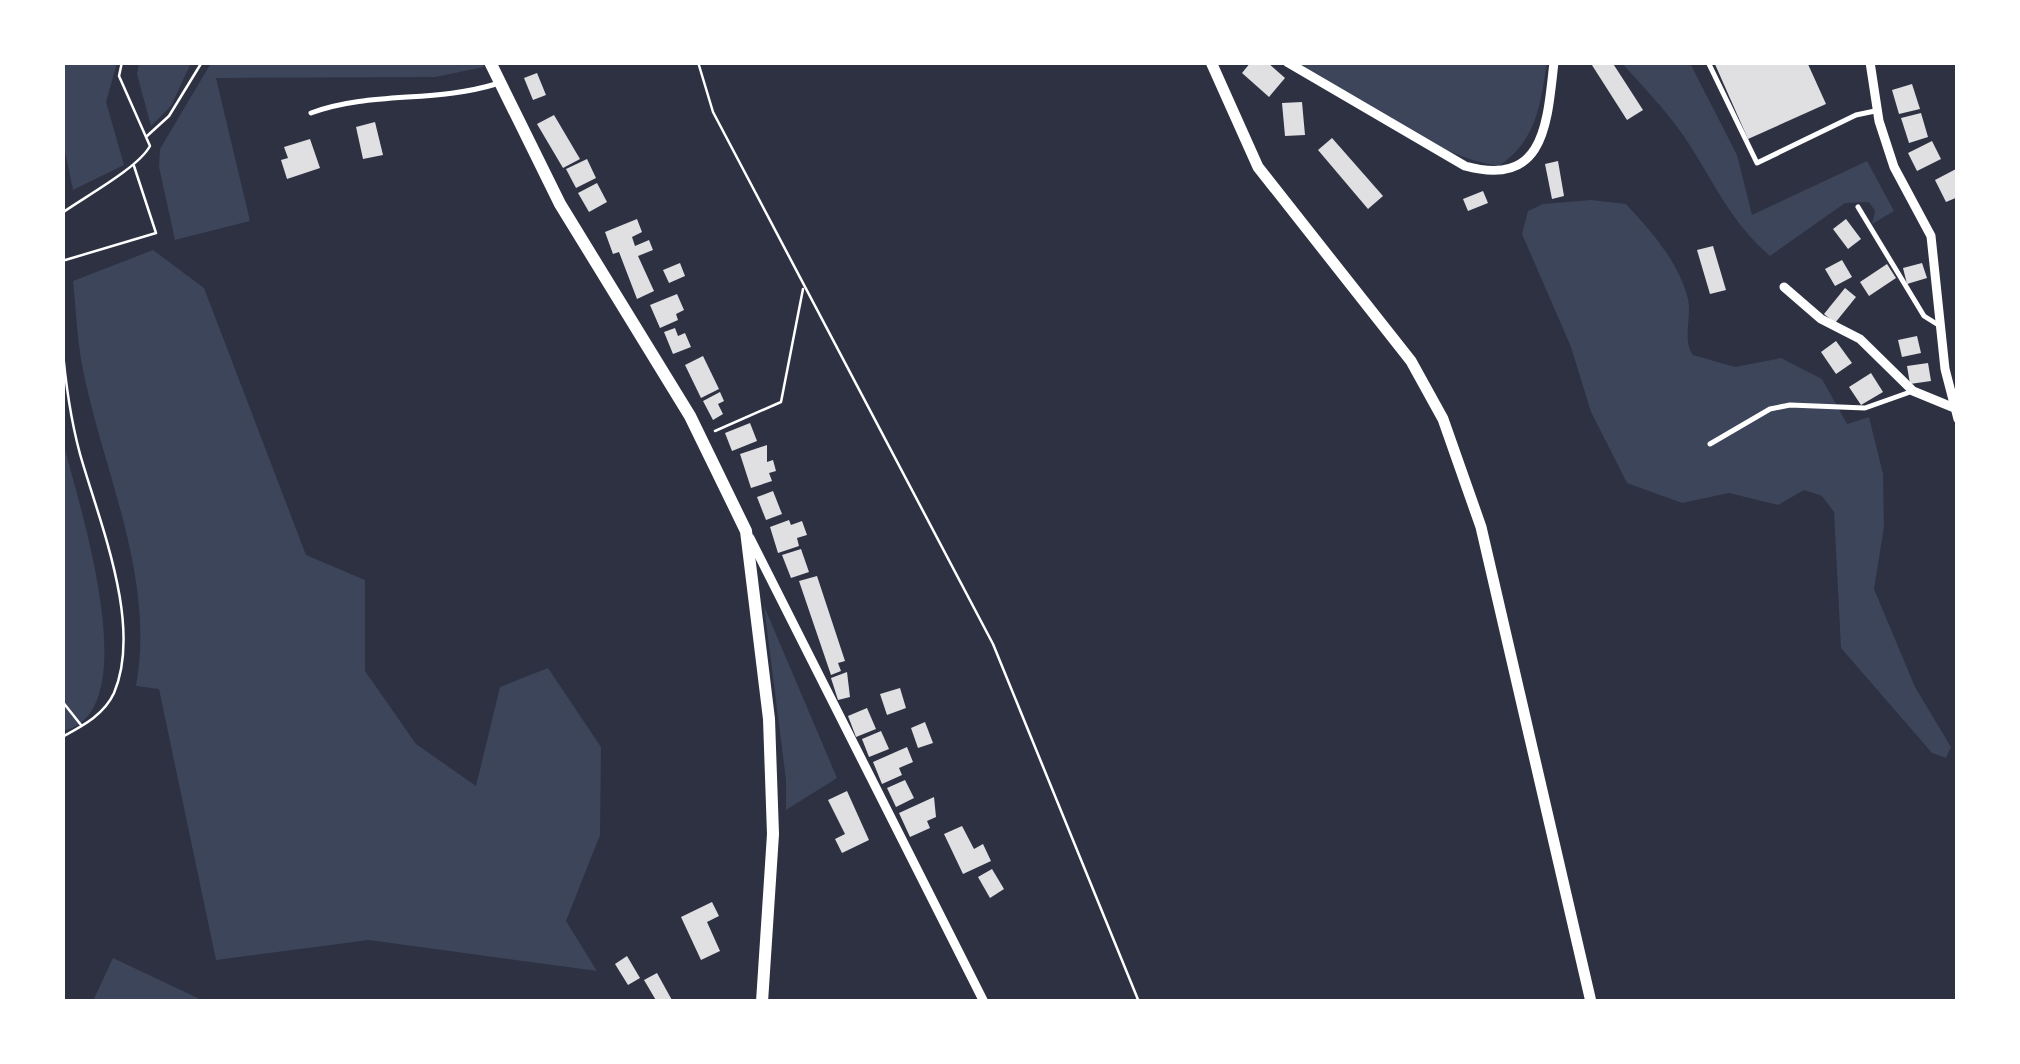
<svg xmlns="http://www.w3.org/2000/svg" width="2020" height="1064" viewBox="0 0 2020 1064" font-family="'Noto Sans',sans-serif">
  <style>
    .green { fill: #3c4559 }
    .building { fill: #e0e0e3 }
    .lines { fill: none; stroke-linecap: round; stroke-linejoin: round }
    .path { stroke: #fff; stroke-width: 2.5 }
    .service { stroke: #fff; stroke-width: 5 }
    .minor { stroke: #fff; stroke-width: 9 }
    .tertiary { stroke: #fff; stroke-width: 11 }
    .secondary { stroke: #fff; stroke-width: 12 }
  </style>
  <rect width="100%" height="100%" fill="#2d3142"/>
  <!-- green -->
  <g class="green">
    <polygon points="482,62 484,67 435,77 216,78 250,221 175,240 159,167 160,149 211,63"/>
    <polygon points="62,63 117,63 106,102 124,165 73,190 63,142"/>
    <polygon points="139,63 191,63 171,106 151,126 137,74"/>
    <path d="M 1299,63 L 1547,63 C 1540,105 1537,140 1499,166 C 1432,156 1357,98 1299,63 Z"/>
    <path d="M 1622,63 L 1690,63 L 1737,155 L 1752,215 L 1867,161 L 1894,211 L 1872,224 L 1875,211 L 1869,202 L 1845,203 L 1770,256 C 1729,221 1713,179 1683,135 C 1665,109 1642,86 1622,63 Z"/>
    <path d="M 1591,200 L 1626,204 C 1651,231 1679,262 1688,299 C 1692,317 1682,340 1693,355 L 1735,367 L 1781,358 L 1822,379 L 1847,424 L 1869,417 L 1883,474 L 1884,527 L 1874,589 L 1915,687 L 1951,747 L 1946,758 L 1932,753 L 1841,648 L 1834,512 L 1822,496 L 1804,490 L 1778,505 L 1729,493 L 1682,503 L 1627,483 L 1591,412 L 1571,347 L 1522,234 L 1528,211 L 1543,204 Z"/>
    <path d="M 153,250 L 204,288 L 306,555 L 365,580 L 365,671 L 416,744 L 476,786 L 500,687 L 548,668 L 601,747 L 600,835 L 566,921 L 597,971 L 369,940 L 216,960 L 159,689 L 136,686 C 156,576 102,470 82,365 C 77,337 76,309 73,281 Z"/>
    <path d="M 62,437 C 75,494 150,712 63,731 Z"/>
    <polygon points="764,606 837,778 786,810 786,780"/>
    <polygon points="113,958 204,1001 93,1001"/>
  </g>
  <!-- building -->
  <g class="building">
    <polygon points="1251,62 1267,62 1285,78 1269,97 1242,73"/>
    <polygon points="1590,62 1612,62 1643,110 1627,120"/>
    <polygon points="1714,62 1807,62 1826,104 1748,139"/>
    <polygon points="537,73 546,95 533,100 524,78"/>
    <polygon points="1912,84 1920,109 1899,114 1892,90"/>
    <polygon points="1302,102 1305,135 1285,136 1282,103"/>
    <polygon points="1921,113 1928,137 1909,143 1901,118"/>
    <polygon points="554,115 580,159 563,168 537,124"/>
    <polygon points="375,122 383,155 363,159 356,127"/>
    <polygon points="1332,138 1383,196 1368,209 1318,150"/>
    <polygon points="310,139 320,168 287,179 281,160 288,158 284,147"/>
    <polygon points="1932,141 1941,159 1917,171 1908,153"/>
    <polygon points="587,159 596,178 576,188 566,169"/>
    <polygon points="1558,161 1564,196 1552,199 1545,164"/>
    <polygon points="1956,169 1958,197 1946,202 1935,180"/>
    <polygon points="597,183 607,202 589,212 578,193"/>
    <polygon points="1483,191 1488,203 1468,211 1463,199"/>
    <polygon points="637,219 642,232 632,237 635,246 649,240 653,250 638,256 654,291 637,299 619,252 613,254 605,232"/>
    <polygon points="1846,219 1861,239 1848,249 1833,229"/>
    <polygon points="1713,246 1726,290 1710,294 1697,250"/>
    <polygon points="1842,260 1852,277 1835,286 1825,269"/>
    <polygon points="680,263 685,276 669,283 663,270"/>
    <polygon points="1922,263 1927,278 1907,284 1903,268"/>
    <polygon points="1887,264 1896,278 1869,296 1860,282"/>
    <polygon points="1845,288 1856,297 1835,323 1824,314"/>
    <polygon points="677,294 684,310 676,314 678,320 660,328 650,305"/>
    <polygon points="675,328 678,336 685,333 691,347 673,354 664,332"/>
    <polygon points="1917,336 1921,353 1902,357 1898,340"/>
    <polygon points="1836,341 1852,363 1836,374 1821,352"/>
    <polygon points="703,356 719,389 701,398 685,365"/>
    <polygon points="1928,363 1931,381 1910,384 1907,366"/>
    <polygon points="1871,373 1883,392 1861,405 1849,387"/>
    <polygon points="720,392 724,401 718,404 723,414 713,420 703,401"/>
    <polygon points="750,423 757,441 732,451 725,433"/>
    <polygon points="767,445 767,462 773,460 776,471 769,473 772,481 751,488 740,454"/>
    <polygon points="773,491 782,514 766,520 757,497"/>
    <polygon points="789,520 791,525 802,521 807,535 797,538 799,546 778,553 770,527"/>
    <polygon points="801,549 809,572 791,578 782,555"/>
    <polygon points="817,576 845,661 838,663 841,671 831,675 799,581"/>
    <polygon points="847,672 850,697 838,700 831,678"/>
    <polygon points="900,688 906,708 887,715 880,694"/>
    <polygon points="867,708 876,729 856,737 848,716"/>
    <polygon points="925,722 933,743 918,748 911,728"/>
    <polygon points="881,731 889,749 869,757 862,739"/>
    <polygon points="907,747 913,762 899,768 902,775 882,784 873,762"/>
    <polygon points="905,780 914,798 896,807 887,788"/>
    <polygon points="847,791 869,840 842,853 835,839 845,834 828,800"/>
    <polygon points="934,797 936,817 927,821 930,828 910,837 899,813"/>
    <polygon points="962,826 974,849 983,844 991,861 963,874 944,834"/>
    <polygon points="992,869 1004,889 990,898 978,877"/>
    <polygon points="712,902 719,916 707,922 720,951 701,960 681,917"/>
    <polygon points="627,956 640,978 628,985 615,964"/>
    <polygon points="657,973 673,1002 657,1002 644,980"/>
  </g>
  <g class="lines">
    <!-- path -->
    <g class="path">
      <polyline points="698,62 713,112 993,644 1139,1002"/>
      <polyline points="147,136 169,116 202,62"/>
      <path d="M 62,213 C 86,196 138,168 150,146 L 119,76 L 122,62"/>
      <polyline points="62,261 156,233 134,166"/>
      <path d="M 62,341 C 65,379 70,417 80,454 C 99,521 143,625 114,693 C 104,715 82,726 62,737"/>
      <polyline points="715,431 781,402 803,289"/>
      <polyline points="62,701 81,725"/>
    </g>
    <!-- service -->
    <g class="service">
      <polyline points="1708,62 1757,163 1856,115 1875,111"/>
      <path d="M 311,113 C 371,91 434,103 496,84"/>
      <polyline points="1858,207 1924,316 1940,326"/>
      <polyline points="1710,444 1770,409 1790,405 1865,408 1913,391"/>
    </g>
    <!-- minor -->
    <g class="minor">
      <path d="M 1287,62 L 1465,166 C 1545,188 1547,124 1554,62"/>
      <polyline points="1870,62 1879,121 1894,167 1931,236 1945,369 1958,419"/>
      <polyline points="1784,287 1821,319 1860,339 1913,391 1952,407"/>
      <polyline points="750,538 984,1002"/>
    </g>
    <!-- tertiary -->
    <polyline class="tertiary" points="1211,62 1258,167 1411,361 1443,419 1481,527 1591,1002"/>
    <!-- secondary -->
    <polyline class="secondary" points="490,62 560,204 690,416 746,531 769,719 773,834 762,1002"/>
  </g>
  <!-- border -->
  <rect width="2020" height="1064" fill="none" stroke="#ffffff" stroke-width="130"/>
</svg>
